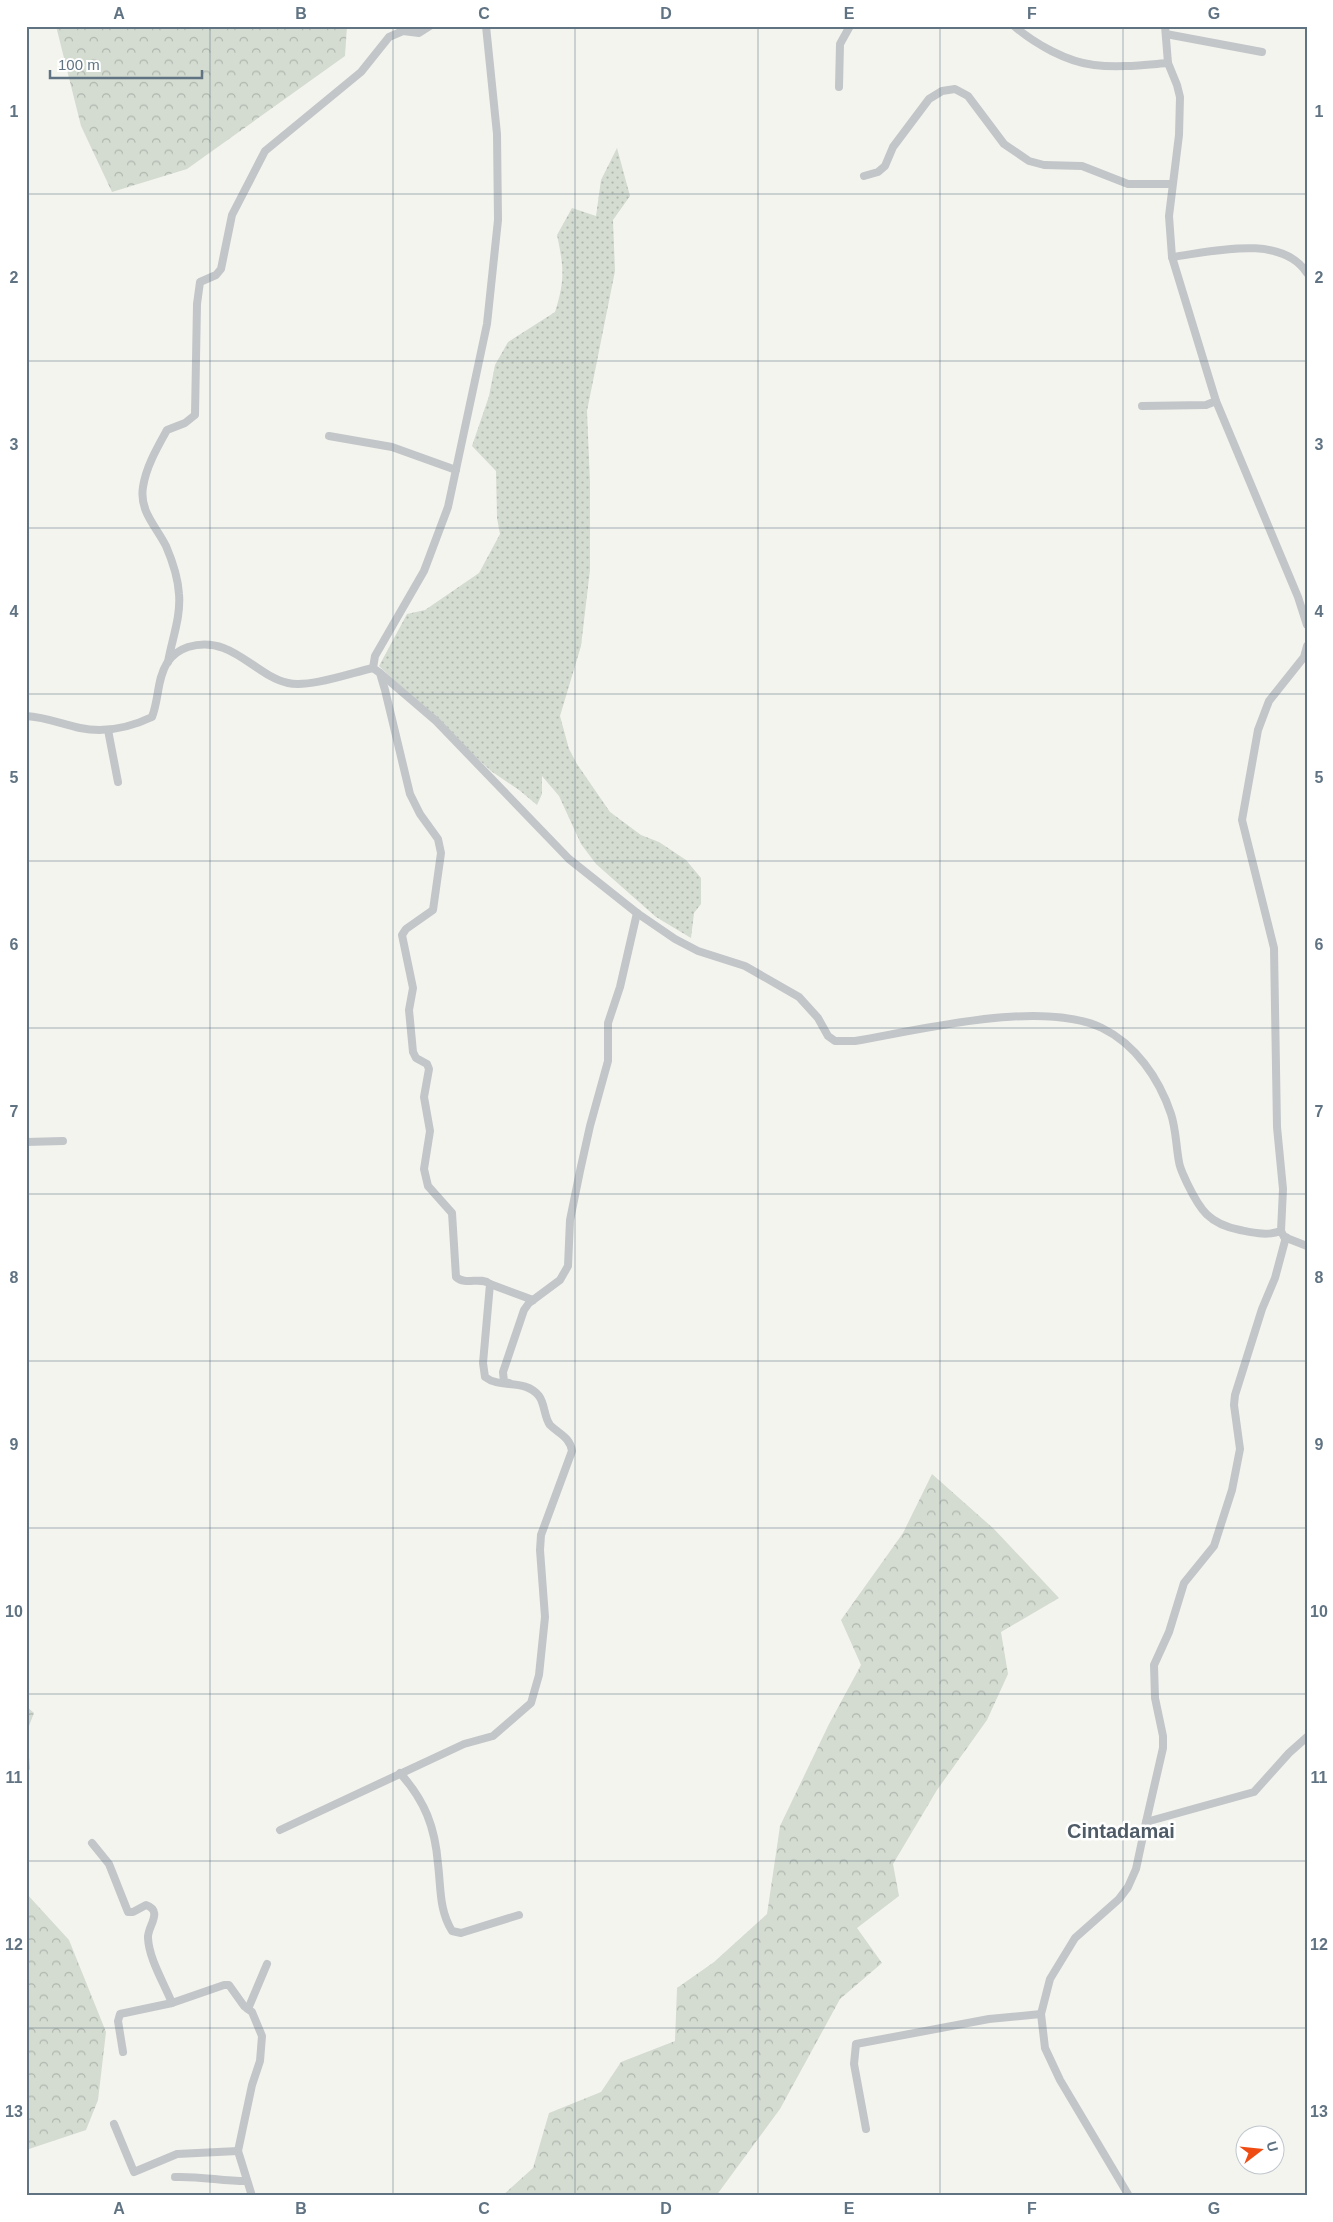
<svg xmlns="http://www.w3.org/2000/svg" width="1333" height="2222" viewBox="0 0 1333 2222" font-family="Helvetica,sans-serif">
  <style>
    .grass { fill: url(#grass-dots) }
    .forest { fill: url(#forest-crowns) }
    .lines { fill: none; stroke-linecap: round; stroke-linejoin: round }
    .street { stroke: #c2c6c9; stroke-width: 8 }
    .grid { fill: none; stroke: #607383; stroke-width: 1; stroke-opacity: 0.55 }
    .labels { text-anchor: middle; stroke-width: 5; stroke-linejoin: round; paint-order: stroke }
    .quarter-label { font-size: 20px; font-weight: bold; fill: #4f5c67; stroke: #fff }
    .neatline { fill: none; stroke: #607383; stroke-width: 2 }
    .grid-label { font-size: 16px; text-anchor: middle; font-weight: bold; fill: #607383 }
  </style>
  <defs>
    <pattern id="grass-dots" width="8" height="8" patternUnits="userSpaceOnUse" patternTransform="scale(1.25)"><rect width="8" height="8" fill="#d4dbd0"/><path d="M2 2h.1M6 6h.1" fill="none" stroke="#afb6ae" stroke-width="1.8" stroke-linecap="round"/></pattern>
    <pattern id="forest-crowns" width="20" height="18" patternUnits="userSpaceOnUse" patternTransform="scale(1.25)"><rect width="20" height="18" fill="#d4dbd0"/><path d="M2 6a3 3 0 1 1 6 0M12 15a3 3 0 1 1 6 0" fill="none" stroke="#afb6ae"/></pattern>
  </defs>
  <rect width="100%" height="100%" fill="#f4f4ef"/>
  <!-- grass -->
  <path class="grass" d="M 617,148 L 630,196 L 613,220 L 615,271 L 587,411 L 590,482 L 590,570 L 581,646 L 560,716 L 569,749 L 577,764 L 610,812 L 641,835 L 659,842 L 686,860 L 701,878 L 701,904 L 694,913 L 691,938 L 656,917 L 596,864 L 581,844 L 559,796 L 542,776 L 542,794 L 537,805 L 519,790 L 491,771 L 379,666 L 407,614 L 425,610 L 479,573 L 500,534 L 497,518 L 496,471 L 472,446 L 489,396 L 495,365 L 508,342 L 555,312 C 565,280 564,268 557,235 L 572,208 L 596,216 L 601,180 Z"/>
  <!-- forest -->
  <g class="forest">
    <polygon points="56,26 347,26 345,56 187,169 112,192 81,126"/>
    <polygon points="932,1474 994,1529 1059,1598 1001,1632 1008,1674 987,1720 937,1790 893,1864 899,1896 857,1928 882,1963 840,1999 780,2109 716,2196 502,2196 533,2168 549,2113 601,2092 621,2062 675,2041 677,1988 714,1962 767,1914 780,1826 829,1724 861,1665 841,1620 903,1533"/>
    <polygon points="26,1706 34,1713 27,1731 30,1770 26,1767"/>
    <polygon points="26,1893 69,1940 106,2032 98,2100 86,2130 26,2150"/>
  </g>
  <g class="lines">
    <!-- street -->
    <g class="street">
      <path d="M 1014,26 C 1035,44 1067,62 1094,65 C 1118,68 1143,65 1168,63"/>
      <polyline points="1165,26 1168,63 1177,85 1180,97 1179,135 1169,216 1172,257 1216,401 1298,597 1307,625"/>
      <polyline points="1166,34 1262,52"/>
      <polyline points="839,87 840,44 850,26"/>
      <polyline points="864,176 878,172 885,166 893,147 929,99 942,91 955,89 968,96 1004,144 1029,161 1044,165 1082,166 1128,184 1172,184"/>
      <path d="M 1172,257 C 1211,252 1281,233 1307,273"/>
      <polyline points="1142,406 1206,405 1216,401"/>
      <polyline points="329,436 392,447 456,470"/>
      <polyline points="1307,646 1304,657 1269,701 1258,730 1242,820 1274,948 1277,1127 1283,1189 1281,1231 1284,1237 1307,1246"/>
      <path d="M 168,662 C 172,639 181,617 179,594 C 178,578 172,560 166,546 C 156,526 139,511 143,487 C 146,467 157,448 167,430 L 185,423 L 195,415 L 197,304 L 200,282 L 216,275 L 221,269 L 232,215 L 265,151 L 361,72 L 389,37 L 403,31 L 419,33 L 430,26"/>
      <path d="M 380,673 L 436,721 L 569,859 L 637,913 L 675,939 L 698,951 L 745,966 L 799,997 L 818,1018 L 828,1036 L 835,1041 L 855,1041 C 920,1030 1042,999 1102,1028 C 1135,1044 1159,1078 1171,1114 C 1176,1129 1176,1146 1179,1162 C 1180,1169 1184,1176 1187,1183 C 1200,1210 1209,1224 1240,1230 C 1255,1233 1267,1236 1281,1231"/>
      <path d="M 26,716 C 45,717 62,724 80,728 C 105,733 129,728 152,717 C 159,699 157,679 167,663 C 172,655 179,650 188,647 C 232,634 253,675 288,683 C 309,688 351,673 373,668"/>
      <polyline points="108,730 118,782"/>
      <polyline points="26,1142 63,1141"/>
      <polyline points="490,1284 533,1300"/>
      <polyline points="509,1383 504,1382 503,1372 524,1310 529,1303 560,1280 568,1266 570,1220 580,1171 590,1126 608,1061 608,1023 620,987 637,913"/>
      <path d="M 400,1773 C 425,1801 435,1827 438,1864 C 441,1888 439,1910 452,1931 L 461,1933 L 519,1915"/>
      <polyline points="1146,1822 1163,1748 1163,1736 1155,1698 1154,1665 1169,1632 1184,1583 1214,1546 1232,1490 1240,1449 1234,1405 1235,1395 1262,1309 1275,1278 1286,1237"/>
      <path d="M 280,1830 L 464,1744 L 493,1736 L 531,1703 L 539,1675 L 545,1617 L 540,1550 L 541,1535 L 572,1451 C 570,1437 559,1434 550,1425 C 544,1417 545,1404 539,1396 C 525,1378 500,1389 485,1377 L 483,1363 L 490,1284 C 480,1276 466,1286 456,1277 L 452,1213 L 428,1186 L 424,1169 L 430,1131 L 424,1097 L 429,1069 L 427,1064 L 416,1058 L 413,1052 L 409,1010 L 413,988 L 402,935 L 406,929 L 433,910 L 441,853 L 438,839 L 420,814 L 410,794 L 385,690 L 380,673 L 373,668 L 375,656 L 424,571 L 448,507 L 487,324 L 498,220 L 497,134 L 486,26"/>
      <path d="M 92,1843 L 109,1864 L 128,1912 L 133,1912 L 146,1905 C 164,1911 147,1927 148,1938 C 149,1959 164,1983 172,2003"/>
      <polyline points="248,2009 267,1964"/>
      <polyline points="123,2052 118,2021 120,2014 172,2003 224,1985 229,1985 244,2006 252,2012 262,2036 260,2061 252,2085 238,2151 252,2196"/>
      <polyline points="114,2124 134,2172 177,2154 238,2151"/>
      <polyline points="866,2129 854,2064 856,2044 989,2019 1041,2014"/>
      <path d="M 175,2177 C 200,2176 222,2181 246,2181"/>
      <polyline points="1129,2196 1060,2080 1045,2048 1041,2014 1050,1979 1075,1938 1119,1899 1128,1887 1136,1869 1146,1822 1254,1792 1289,1753 1307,1737"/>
    </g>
  </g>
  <!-- grid -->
  <path class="grid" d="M 210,26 L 210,2196M 393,26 L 393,2196M 575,26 L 575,2196M 758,26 L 758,2196M 940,26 L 940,2196M 1123,26 L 1123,2196M 26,194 L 1307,194M 26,361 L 1307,361M 26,528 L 1307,528M 26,694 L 1307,694M 26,861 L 1307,861M 26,1028 L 1307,1028M 26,1194 L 1307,1194M 26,1361 L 1307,1361M 26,1528 L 1307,1528M 26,1694 L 1307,1694M 26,1861 L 1307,1861M 26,2028 L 1307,2028"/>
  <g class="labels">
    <!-- quarter labels -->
    <g class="quarter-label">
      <text x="1121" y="1838">Cintadamai</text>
    </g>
  </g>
  <!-- border -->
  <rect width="1333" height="2222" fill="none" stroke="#ffffff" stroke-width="55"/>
  <!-- north arrow -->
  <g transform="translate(1260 2150) rotate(74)"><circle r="24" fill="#ffffff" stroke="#bfc7cd"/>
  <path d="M0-4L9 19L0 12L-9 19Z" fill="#ef4c13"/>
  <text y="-8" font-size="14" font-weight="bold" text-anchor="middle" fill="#607383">U</text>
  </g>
  <!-- scale -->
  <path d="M50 70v8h152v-8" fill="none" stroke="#607383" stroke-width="2.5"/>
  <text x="58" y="70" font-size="15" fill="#607383" stroke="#ffffff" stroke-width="4" paint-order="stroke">100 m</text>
  <rect x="28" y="28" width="1278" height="2166" class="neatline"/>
  <g class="grid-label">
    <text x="119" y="19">A</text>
    <text x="301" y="19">B</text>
    <text x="484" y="19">C</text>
    <text x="666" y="19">D</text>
    <text x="849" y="19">E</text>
    <text x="1032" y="19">F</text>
    <text x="1214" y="19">G</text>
    <text x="14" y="117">1</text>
    <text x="1319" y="117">1</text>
    <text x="14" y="283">2</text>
    <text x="1319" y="283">2</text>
    <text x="14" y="450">3</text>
    <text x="1319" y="450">3</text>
    <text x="14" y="617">4</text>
    <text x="1319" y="617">4</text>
    <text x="14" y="783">5</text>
    <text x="1319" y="783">5</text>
    <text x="14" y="950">6</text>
    <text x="1319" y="950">6</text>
    <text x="14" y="1117">7</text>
    <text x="1319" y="1117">7</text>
    <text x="14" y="1283">8</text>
    <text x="1319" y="1283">8</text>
    <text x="14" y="1450">9</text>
    <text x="1319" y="1450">9</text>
    <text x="14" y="1617">10</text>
    <text x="1319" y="1617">10</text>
    <text x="14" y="1783">11</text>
    <text x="1319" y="1783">11</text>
    <text x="14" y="1950">12</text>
    <text x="1319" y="1950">12</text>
    <text x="14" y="2117">13</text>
    <text x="1319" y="2117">13</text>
    <text x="119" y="2214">A</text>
    <text x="301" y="2214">B</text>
    <text x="484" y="2214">C</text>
    <text x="666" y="2214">D</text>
    <text x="849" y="2214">E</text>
    <text x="1032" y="2214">F</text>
    <text x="1214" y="2214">G</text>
  </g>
</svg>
